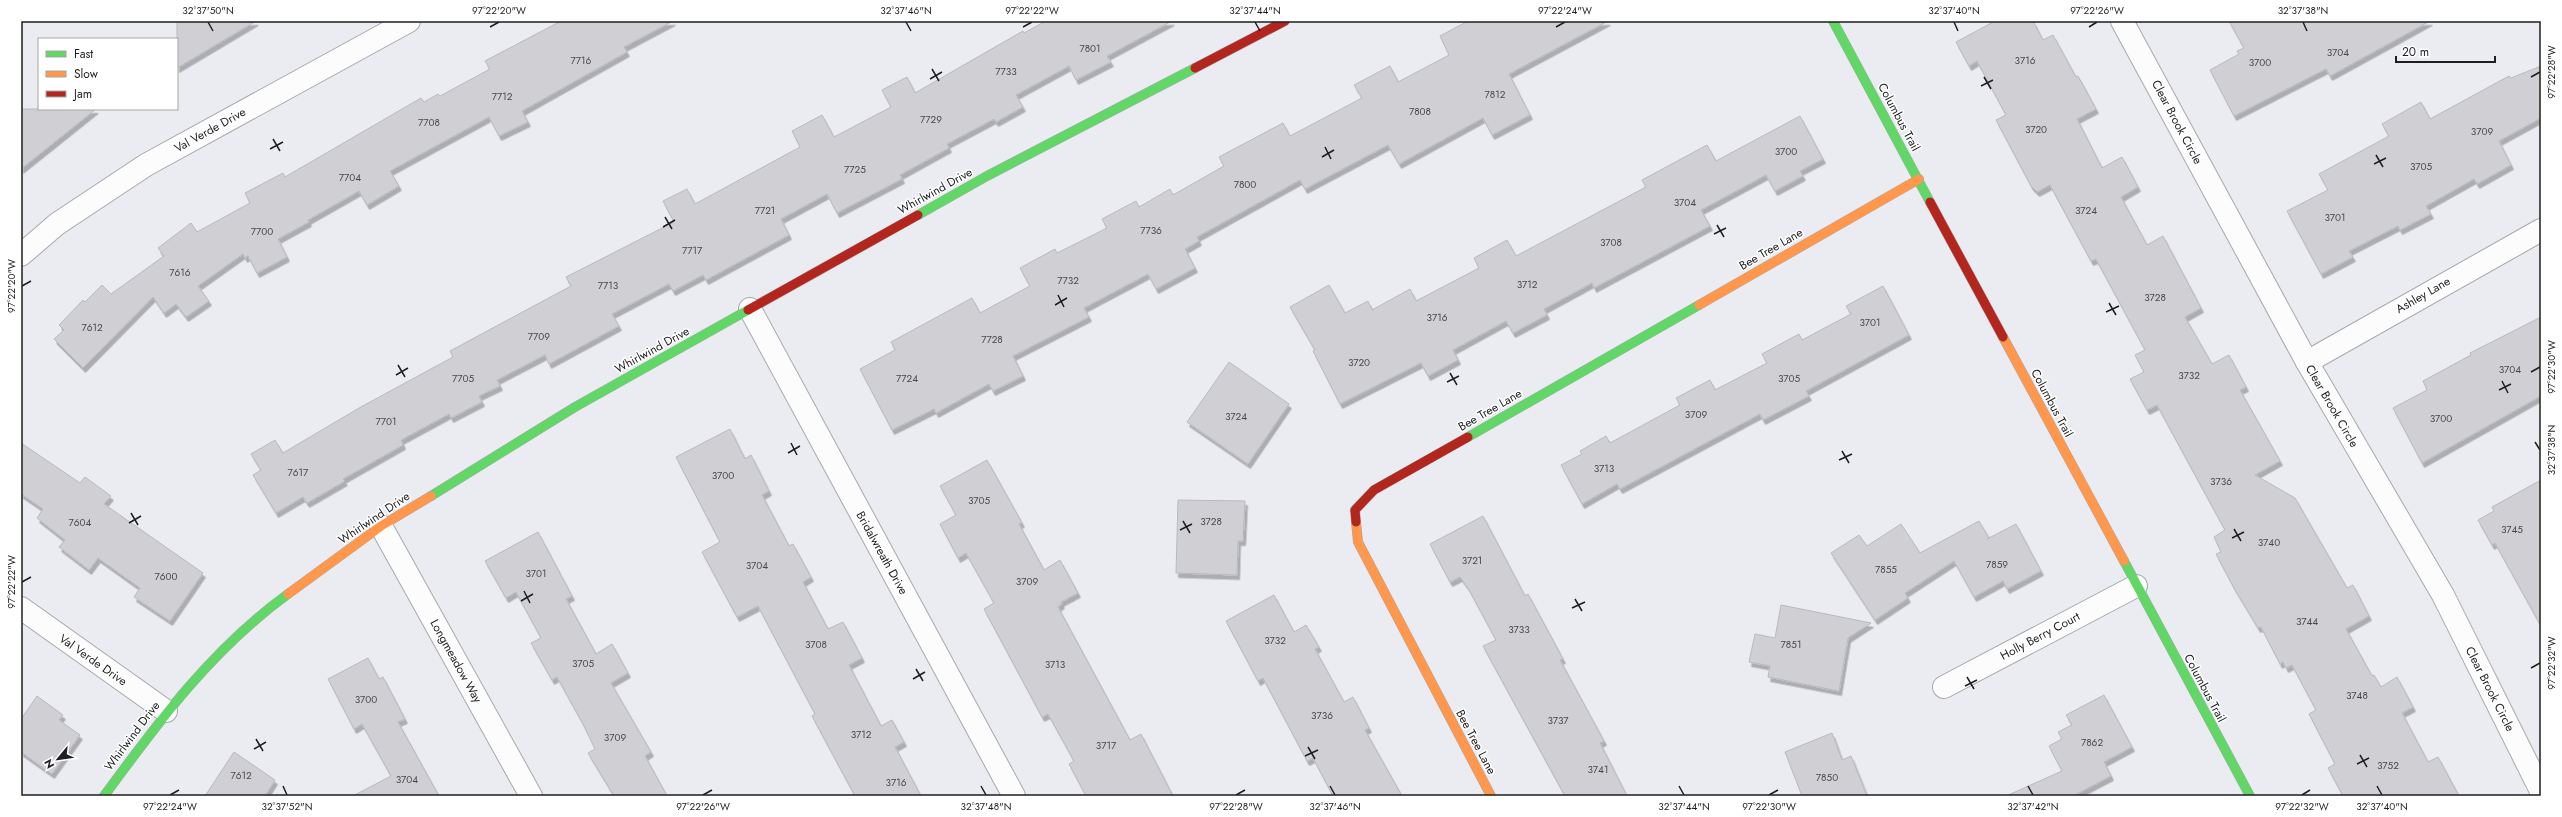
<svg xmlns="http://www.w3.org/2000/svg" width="2562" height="817" viewBox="0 0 2562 817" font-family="Jost,sans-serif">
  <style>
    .building { fill: #d0d0d4; stroke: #b9b9bd; filter: url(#shadow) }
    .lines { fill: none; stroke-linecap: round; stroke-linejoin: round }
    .street-casing { stroke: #a7a8ac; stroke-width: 24 }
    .fast-casing { stroke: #a7a8ac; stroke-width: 10 }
    .slow-casing { stroke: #a7a8ac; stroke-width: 10 }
    .jam-casing { stroke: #a7a8ac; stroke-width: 10 }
    .street { stroke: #fcfcfd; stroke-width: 22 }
    .fast { stroke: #63d668; stroke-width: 9 }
    .slow { stroke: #ff974d; stroke-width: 9 }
    .jam { stroke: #b3261e; stroke-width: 9 }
    .ticks { fill: none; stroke: #1e1e21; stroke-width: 1.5 }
    .labels { text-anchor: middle; stroke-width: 3; stroke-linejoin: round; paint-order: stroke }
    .number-label { font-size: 10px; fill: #4a4a4e }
    .street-label { font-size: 12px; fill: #1e1e21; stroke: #fff }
    .neatline { fill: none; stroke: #1e1e21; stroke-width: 1.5 }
    .ticks-label { font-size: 10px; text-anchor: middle; fill: #1e1e21 }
  </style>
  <defs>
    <filter id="shadow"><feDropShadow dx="2.5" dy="4.5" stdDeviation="0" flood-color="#0004"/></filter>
  </defs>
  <rect width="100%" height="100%" fill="#ebecf1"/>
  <!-- building -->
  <g class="building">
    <polygon points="177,21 256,21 177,68"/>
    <polygon points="561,21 673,21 624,47 627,52 522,111 528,122 499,136 489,117 390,171 399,186 367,205 359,191 308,220 309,222 278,239 287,257 257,273 248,256 245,258 243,254 198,286 209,301 186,317 176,304 164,313 153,297 83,368 54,339 64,330 59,325 83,300 85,302 102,285 111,294 164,256 158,248 191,223 197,232 250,203 245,193 283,173 285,177 421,98 424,102 438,94 440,96 490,69 485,61"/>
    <polygon points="1046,21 1172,21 1107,56 1111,62 1076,80 1069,66 1016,95 1023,107 996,122 994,119 947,144 949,148 900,175 902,179 837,213 827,194 781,219 789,235 706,280 703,275 673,291 669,284 612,314 619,326 549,364 545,355 497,380 500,386 479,396 482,402 451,418 449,414 401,440 403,445 343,479 345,481 307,503 303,497 276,513 253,475 261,470 251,454 275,440 283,453 359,408 453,357 450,351 571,286 566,277 674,222 663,201 687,189 695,204 800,147 792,131 822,115 834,137 891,107 882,90 907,77 915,93 1023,31 1024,33"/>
    <polygon points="1468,21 1608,21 1509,74 1530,115 1492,135 1483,118 1399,164 1388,145 1305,189 1300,180 1197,237 1199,241 1185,249 1195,268 1156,289 1148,274 1084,308 1089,317 1013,356 1023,376 993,391 989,384 936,413 934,409 892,430 860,369 895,350 891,342 972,298 980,313 1030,286 1020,268 1055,249 1057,253 1107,228 1102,219 1136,201 1139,207 1170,189 1173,195 1224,166 1219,157 1283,123 1290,136 1362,98 1354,85 1390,66 1398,82 1449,55 1440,36"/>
    <polygon points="1995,21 2033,21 2043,40 2053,35 2076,77 2078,76 2096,109 2077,119 2102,168 2122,157 2138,187 2121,197 2147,245 2163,236 2201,308 2185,317 2212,364 2229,355 2246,387 2240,390 2280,461 2255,475 2295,498 2347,588 2353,585 2369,616 2346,629 2372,676 2374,675 2381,687 2397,677 2413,707 2402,713 2428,762 2438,757 2459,796 2343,796 2328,768 2335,764 2309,714 2316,710 2292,665 2286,668 2283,662 2280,664 2261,627 2258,628 2234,588 2216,554 2221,552 2214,537 2225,530 2157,405 2147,410 2130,379 2144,372 2135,355 2145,350 2096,259 2091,261 2050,185 2037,192 2031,186 1996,120 2006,115 1977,61 1969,66 1956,42"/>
    <polygon points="2229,21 2430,21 2330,76 2326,69 2234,116 2210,70 2239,54 2237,51 2244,48"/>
    <polygon points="2541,66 2541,118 2499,141 2511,165 2477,184 2474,179 2426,206 2431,214 2400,230 2398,226 2349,251 2353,257 2321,274 2287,211 2328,190 2319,174 2389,136 2382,124 2421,102 2430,119 2509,76 2511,78"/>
    <polygon points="21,109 96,109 21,169"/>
    <polygon points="1800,116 1823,159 1800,171 1803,176 1775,191 1766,175 1701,210 1710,226 1594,288 1592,283 1544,309 1547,315 1513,333 1506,321 1453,350 1458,360 1428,376 1421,363 1340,404 1313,351 1315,350 1290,307 1329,285 1345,313 1368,301 1372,310 1410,289 1416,301 1479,268 1474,258 1507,240 1516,256 1646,187 1642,180 1707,145 1716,161"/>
    <polygon points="1883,286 1909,335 1806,391 1809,396 1763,420 1760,414 1620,489 1617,484 1582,504 1561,465 1582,454 1580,451 1606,436 1610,443 1680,405 1676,398 1710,380 1715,390 1767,363 1762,354 1799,334 1802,340 1851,314 1846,306"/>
    <polygon points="2541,317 2541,396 2422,463 2393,408 2427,390 2423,381 2471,355 2470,353"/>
    <polygon points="1229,362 1289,404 1248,464 1187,422"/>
    <polygon points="730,429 745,459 751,455 769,491 762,495 789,546 793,544 811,577 803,582 828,629 843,622 862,658 849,665 881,726 892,720 904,742 895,747 921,796 855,796 812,716 815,714 758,606 737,617 702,552 720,542 676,457"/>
    <polygon points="21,443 80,483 85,477 111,496 104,504 203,573 170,621 134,597 140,588 98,558 89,570 59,547 65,540 37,518 43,509 21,494"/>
    <polygon points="987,460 1022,523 1019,524 1044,570 1060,560 1078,593 1061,602 1062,604 1058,607 1130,740 1141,734 1173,796 1086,796 1069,764 1074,761 1048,714 1042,717 984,609 994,603 966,553 958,558 940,524 956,515 940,486"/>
    <polygon points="2541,480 2541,626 2495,543 2492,545 2478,520 2494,511 2492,507"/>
    <polygon points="1178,500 1245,501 1243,541 1238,541 1237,575 1176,573"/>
    <polygon points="1483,516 1525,596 1528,594 1563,659 1560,660 1604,741 1600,743 1627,796 1565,796 1483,646 1496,640 1468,588 1460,577 1450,582 1430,544"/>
    <polygon points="1979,521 1989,538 1987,539 2016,524 2041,571 2007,589 2003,581 1974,597 1954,561 1905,593 1908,598 1875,620 1831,553 1859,535 1867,546 1901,524 1920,553"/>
    <polygon points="538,532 572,596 566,599 596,654 612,644 628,673 611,683 651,752 645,756 667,796 614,796 588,753 595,749 583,724 557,677 552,680 531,643 541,638 516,592 506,598 485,561"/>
    <polygon points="1274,595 1294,632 1306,625 1319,647 1315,649 1344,702 1353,697 1369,728 1365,730 1402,796 1333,796 1313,758 1307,761 1263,678 1258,681 1226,621"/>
    <polygon points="1781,605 1871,623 1848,638 1839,691 1768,677 1770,666 1749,662 1755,634 1775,638"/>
    <polygon points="368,658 379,679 383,677 405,719 398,722 439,796 353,796 391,776 362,724 354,729 328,679"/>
    <polygon points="2104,695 2132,747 2104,762 2111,776 2073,796 2006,796 2062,771 2049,746 2062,739 2058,732 2072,725 2066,715"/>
    <polygon points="37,696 63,715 59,720 80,735 52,774 21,752 21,719"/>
    <polygon points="1832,733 1842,760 1851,756 1867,796 1802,796 1785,752"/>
    <polygon points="234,752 275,780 265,796 205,796"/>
  </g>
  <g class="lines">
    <defs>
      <g id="street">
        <polyline points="2122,21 2307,362 2443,595 2541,791"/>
        <polyline points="21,255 57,224 146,165 409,21"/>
        <polyline points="750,309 1014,796"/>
        <polyline points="2307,362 2541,230"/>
        <polyline points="381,526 531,796"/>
        <polyline points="21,608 166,711"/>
        <polyline points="1944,687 2136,586"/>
      </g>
      <g id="fast">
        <polyline points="1833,21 1930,202"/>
        <polyline points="918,215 987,176 1195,68"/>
        <polyline points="1468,437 1699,305"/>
        <polyline points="431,496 575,407 748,310"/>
        <polyline points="2124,561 2250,796"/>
        <path d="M 104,796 C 159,721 212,649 288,594"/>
      </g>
      <g id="slow">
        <polyline points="1699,305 1919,179"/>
        <polyline points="2003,337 2124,561"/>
        <polyline points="1356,522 1358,542 1491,796"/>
        <polyline points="288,594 381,526 431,496"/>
      </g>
      <g id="jam">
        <polyline points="1195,68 1285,21"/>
        <polyline points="1930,202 2003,337"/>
        <polyline points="748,310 918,215"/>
        <polyline points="1356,522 1355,510 1374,490 1468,437"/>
      </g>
    </defs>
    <!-- street casing -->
    <use href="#street" class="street-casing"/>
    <!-- fast casing -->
    <use href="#fast" class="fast-casing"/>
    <!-- slow casing -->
    <use href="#slow" class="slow-casing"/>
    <!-- jam casing -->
    <use href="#jam" class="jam-casing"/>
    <!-- street -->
    <use href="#street" class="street"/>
    <!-- fast -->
    <use href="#fast" class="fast"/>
    <!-- slow -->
    <use href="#slow" class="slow"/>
    <!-- jam -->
    <use href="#jam" class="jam"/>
  </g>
  <!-- ticks -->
  <path class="ticks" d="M 208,22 L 213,31M 906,22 L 911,31M 1255,22 L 1260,31M 1954,22 L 1958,31M 2303,22 L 2307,31M 490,27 L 499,22M 1023,27 L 1032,22M 1556,27 L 1565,22M 2089,27 L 2097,22M 932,69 L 939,81M 1984,77 L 1991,89M 2531,77 L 2540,72M 930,79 L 942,72M 1981,86 L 1993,80M 273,139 L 280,151M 1325,147 L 1331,159M 270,149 L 283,142M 2376,155 L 2383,167M 1322,157 L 1334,150M 2374,164 L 2386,158M 665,217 L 672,229M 1717,225 L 1724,237M 663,227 L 675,220M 1714,234 L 1726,228M 22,286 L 31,281M 1058,295 L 1064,307M 2109,303 L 2116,315M 1055,305 L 1067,298M 2106,312 L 2119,306M 398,365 L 405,377M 2531,372 L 2540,367M 1450,373 L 1457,385M 396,375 L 408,368M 2502,381 L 2508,393M 1447,382 L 1459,376M 2499,390 L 2511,384M 2535,442 L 2540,450M 791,443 L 797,455M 1842,451 L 1849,463M 788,453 L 800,446M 1839,460 L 1852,454M 131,513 L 138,525M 1183,521 L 1190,533M 129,523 L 141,516M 2234,529 L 2241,541M 1180,530 L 1192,524M 2232,538 L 2244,532M 22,582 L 31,577M 524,591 L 530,603M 1575,599 L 1582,611M 521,601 L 533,594M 1572,608 L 1585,602M 2531,668 L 2540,663M 916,669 L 923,681M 1967,677 L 1974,689M 913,679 L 925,672M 1965,686 L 1977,680M 256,739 L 263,751M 1308,747 L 1315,759M 254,749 L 266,742M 2360,755 L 2367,767M 1305,756 L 1318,750M 2357,764 L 2369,758M 283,786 L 287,795M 981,786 L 986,795M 1330,786 L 1335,795M 1679,786 L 1684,795M 2028,786 L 2033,795M 2377,786 L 2382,795M 170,795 L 179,790M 703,795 L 712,790M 1236,795 L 1245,790M 1769,795 L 1778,790M 2302,795 L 2310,790"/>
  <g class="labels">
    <!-- number labels -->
    <g class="number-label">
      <text x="1090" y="52">7801</text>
      <text x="2338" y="56">3704</text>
      <text x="581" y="64">7716</text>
      <text x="2025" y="64">3716</text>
      <text x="2260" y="66">3700</text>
      <text x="1006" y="75">7733</text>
      <text x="1495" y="98">7812</text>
      <text x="502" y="100">7712</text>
      <text x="1420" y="115">7808</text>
      <text x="931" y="123">7729</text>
      <text x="429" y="126">7708</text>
      <text x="2036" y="133">3720</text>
      <text x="2482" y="135">3709</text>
      <text x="1786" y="155">3700</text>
      <text x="2421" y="170">3705</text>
      <text x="855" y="173">7725</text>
      <text x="350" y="181">7704</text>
      <text x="1245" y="188">7800</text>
      <text x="1685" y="206">3704</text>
      <text x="765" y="214">7721</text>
      <text x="2086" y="214">3724</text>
      <text x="2335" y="221">3701</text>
      <text x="1151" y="234">7736</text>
      <text x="262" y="235">7700</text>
      <text x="1611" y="246">3708</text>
      <text x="692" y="254">7717</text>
      <text x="180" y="276">7616</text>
      <text x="1068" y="284">7732</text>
      <text x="1527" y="288">3712</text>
      <text x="608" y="289">7713</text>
      <text x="2155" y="301">3728</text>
      <text x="1437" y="321">3716</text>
      <text x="1870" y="326">3701</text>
      <text x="92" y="331">7612</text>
      <text x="539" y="340">7709</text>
      <text x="992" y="343">7728</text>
      <text x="1359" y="366">3720</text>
      <text x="2510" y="373">3704</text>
      <text x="2189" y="379">3732</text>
      <text x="463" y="382">7705</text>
      <text x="907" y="382">7724</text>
      <text x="1789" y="382">3705</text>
      <text x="1696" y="418">3709</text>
      <text x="1236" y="420">3724</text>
      <text x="2441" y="422">3700</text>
      <text x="386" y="425">7701</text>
      <text x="1604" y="472">3713</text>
      <text x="298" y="476">7617</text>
      <text x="723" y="479">3700</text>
      <text x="2221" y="485">3736</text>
      <text x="979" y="504">3705</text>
      <text x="1211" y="525">3728</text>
      <text x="80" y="526">7604</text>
      <text x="2512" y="533">3745</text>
      <text x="2269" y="546">3740</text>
      <text x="1472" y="564">3721</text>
      <text x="1997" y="568">7859</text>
      <text x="757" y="569">3704</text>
      <text x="1886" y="573">7855</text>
      <text x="536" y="577">3701</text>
      <text x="166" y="580">7600</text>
      <text x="1027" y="585">3709</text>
      <text x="2307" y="625">3744</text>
      <text x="1519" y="633">3733</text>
      <text x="1275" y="644">3732</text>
      <text x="816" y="648">3708</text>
      <text x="1791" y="648">7851</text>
      <text x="583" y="667">3705</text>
      <text x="1055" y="668">3713</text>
      <text x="2357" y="699">3748</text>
      <text x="366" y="703">3700</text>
      <text x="1322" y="719">3736</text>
      <text x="1558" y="724">3737</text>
      <text x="861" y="738">3712</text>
      <text x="615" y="741">3709</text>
      <text x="2092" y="746">7862</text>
      <text x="1106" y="749">3717</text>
      <text x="2388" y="769">3752</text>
      <text x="1598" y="773">3741</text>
      <text x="241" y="779">7612</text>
      <text x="1827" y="781">7850</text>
      <text x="407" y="783">3704</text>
      <text x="896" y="786">3716</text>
    </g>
    <!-- street labels -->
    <g class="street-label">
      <text transform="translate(1899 117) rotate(62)" y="4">Columbus Trail</text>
      <text transform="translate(2177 122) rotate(62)" y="4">Clear Brook Circle</text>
      <text transform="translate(210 130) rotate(-29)" y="4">Val Verde Drive</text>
      <text transform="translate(935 191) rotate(-29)" y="4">Whirlwind Drive</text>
      <text transform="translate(1771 249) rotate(-30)" y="4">Bee Tree Lane</text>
      <text transform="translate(2423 295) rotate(-30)" y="4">Ashley Lane</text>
      <text transform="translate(652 350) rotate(-29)" y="4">Whirlwind Drive</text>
      <text transform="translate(2052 403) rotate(62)" y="4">Columbus Trail</text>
      <text transform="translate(2332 406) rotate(60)" y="4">Clear Brook Circle</text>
      <text transform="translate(1490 410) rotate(-30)" y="4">Bee Tree Lane</text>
      <text transform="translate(374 518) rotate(-34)" y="4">Whirlwind Drive</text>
      <text transform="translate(882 553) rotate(61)" y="4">Bridalwreath Drive</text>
      <text transform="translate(2040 636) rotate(-28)" y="4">Holly Berry Court</text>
      <text transform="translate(93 660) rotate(35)" y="4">Val Verde Drive</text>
      <text transform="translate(456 661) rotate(61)" y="4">Longmeadow Way</text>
      <text transform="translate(2205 688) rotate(62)" y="4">Columbus Trail</text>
      <text transform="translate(2490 689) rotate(63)" y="4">Clear Brook Circle</text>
      <text transform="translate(132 736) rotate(-53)" y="4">Whirlwind Drive</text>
      <text transform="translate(1476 742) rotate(62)" y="4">Bee Tree Lane</text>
    </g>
  </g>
  <!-- border -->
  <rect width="2562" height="817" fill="none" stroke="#ffffff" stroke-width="44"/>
  <!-- legend -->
  <rect x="38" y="38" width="140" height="72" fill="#ffffff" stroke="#a5a5a6"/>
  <rect x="46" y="51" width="20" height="6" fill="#63d668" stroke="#a5a5a6"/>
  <text x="74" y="58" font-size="12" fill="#1e1e21">Fast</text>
  <rect x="46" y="71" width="20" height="6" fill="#ff974d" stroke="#a5a5a6"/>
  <text x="74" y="78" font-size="12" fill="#1e1e21">Slow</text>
  <rect x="46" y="91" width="20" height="6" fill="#b3261e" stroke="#a5a5a6"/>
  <text x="74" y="98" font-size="12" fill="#1e1e21">Jam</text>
  <!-- north arrow -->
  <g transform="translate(58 759) rotate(241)" stroke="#ffffff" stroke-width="3" paint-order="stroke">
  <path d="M0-3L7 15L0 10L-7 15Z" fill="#1e1e21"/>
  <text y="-6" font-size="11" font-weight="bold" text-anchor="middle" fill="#1e1e21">N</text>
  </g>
  <!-- scale -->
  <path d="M2396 56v6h99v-6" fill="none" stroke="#1e1e21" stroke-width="2"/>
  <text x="2402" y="56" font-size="12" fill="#1e1e21" stroke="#ffffff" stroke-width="3" paint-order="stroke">20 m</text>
  <rect x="22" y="22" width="2518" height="773" class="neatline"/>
  <g class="ticks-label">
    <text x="208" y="14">32°37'50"N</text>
    <text x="499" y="14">97°22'20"W</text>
    <text x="906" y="14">32°37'46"N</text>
    <text x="1032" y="14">97°22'22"W</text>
    <text x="1255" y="14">32°37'44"N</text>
    <text x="1565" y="14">97°22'24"W</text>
    <text x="1954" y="14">32°37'40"N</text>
    <text x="2097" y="14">97°22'26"W</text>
    <text x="2303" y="14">32°37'38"N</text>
    <text transform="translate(2551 72) rotate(-90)" y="4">97°22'28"W</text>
    <text transform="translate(11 286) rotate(-90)" y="4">97°22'20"W</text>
    <text transform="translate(2551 367) rotate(-90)" y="4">97°22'30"W</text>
    <text transform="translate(2551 450) rotate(-90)" y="4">32°37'38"N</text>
    <text transform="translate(11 582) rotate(-90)" y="4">97°22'22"W</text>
    <text transform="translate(2551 663) rotate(-90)" y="4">97°22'32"W</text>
    <text x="170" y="810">97°22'24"W</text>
    <text x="287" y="810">32°37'52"N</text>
    <text x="703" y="810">97°22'26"W</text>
    <text x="986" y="810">32°37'48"N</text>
    <text x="1236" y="810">97°22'28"W</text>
    <text x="1335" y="810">32°37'46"N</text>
    <text x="1684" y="810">32°37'44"N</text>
    <text x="1769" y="810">97°22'30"W</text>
    <text x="2033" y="810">32°37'42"N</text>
    <text x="2302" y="810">97°22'32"W</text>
    <text x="2382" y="810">32°37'40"N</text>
  </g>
</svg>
